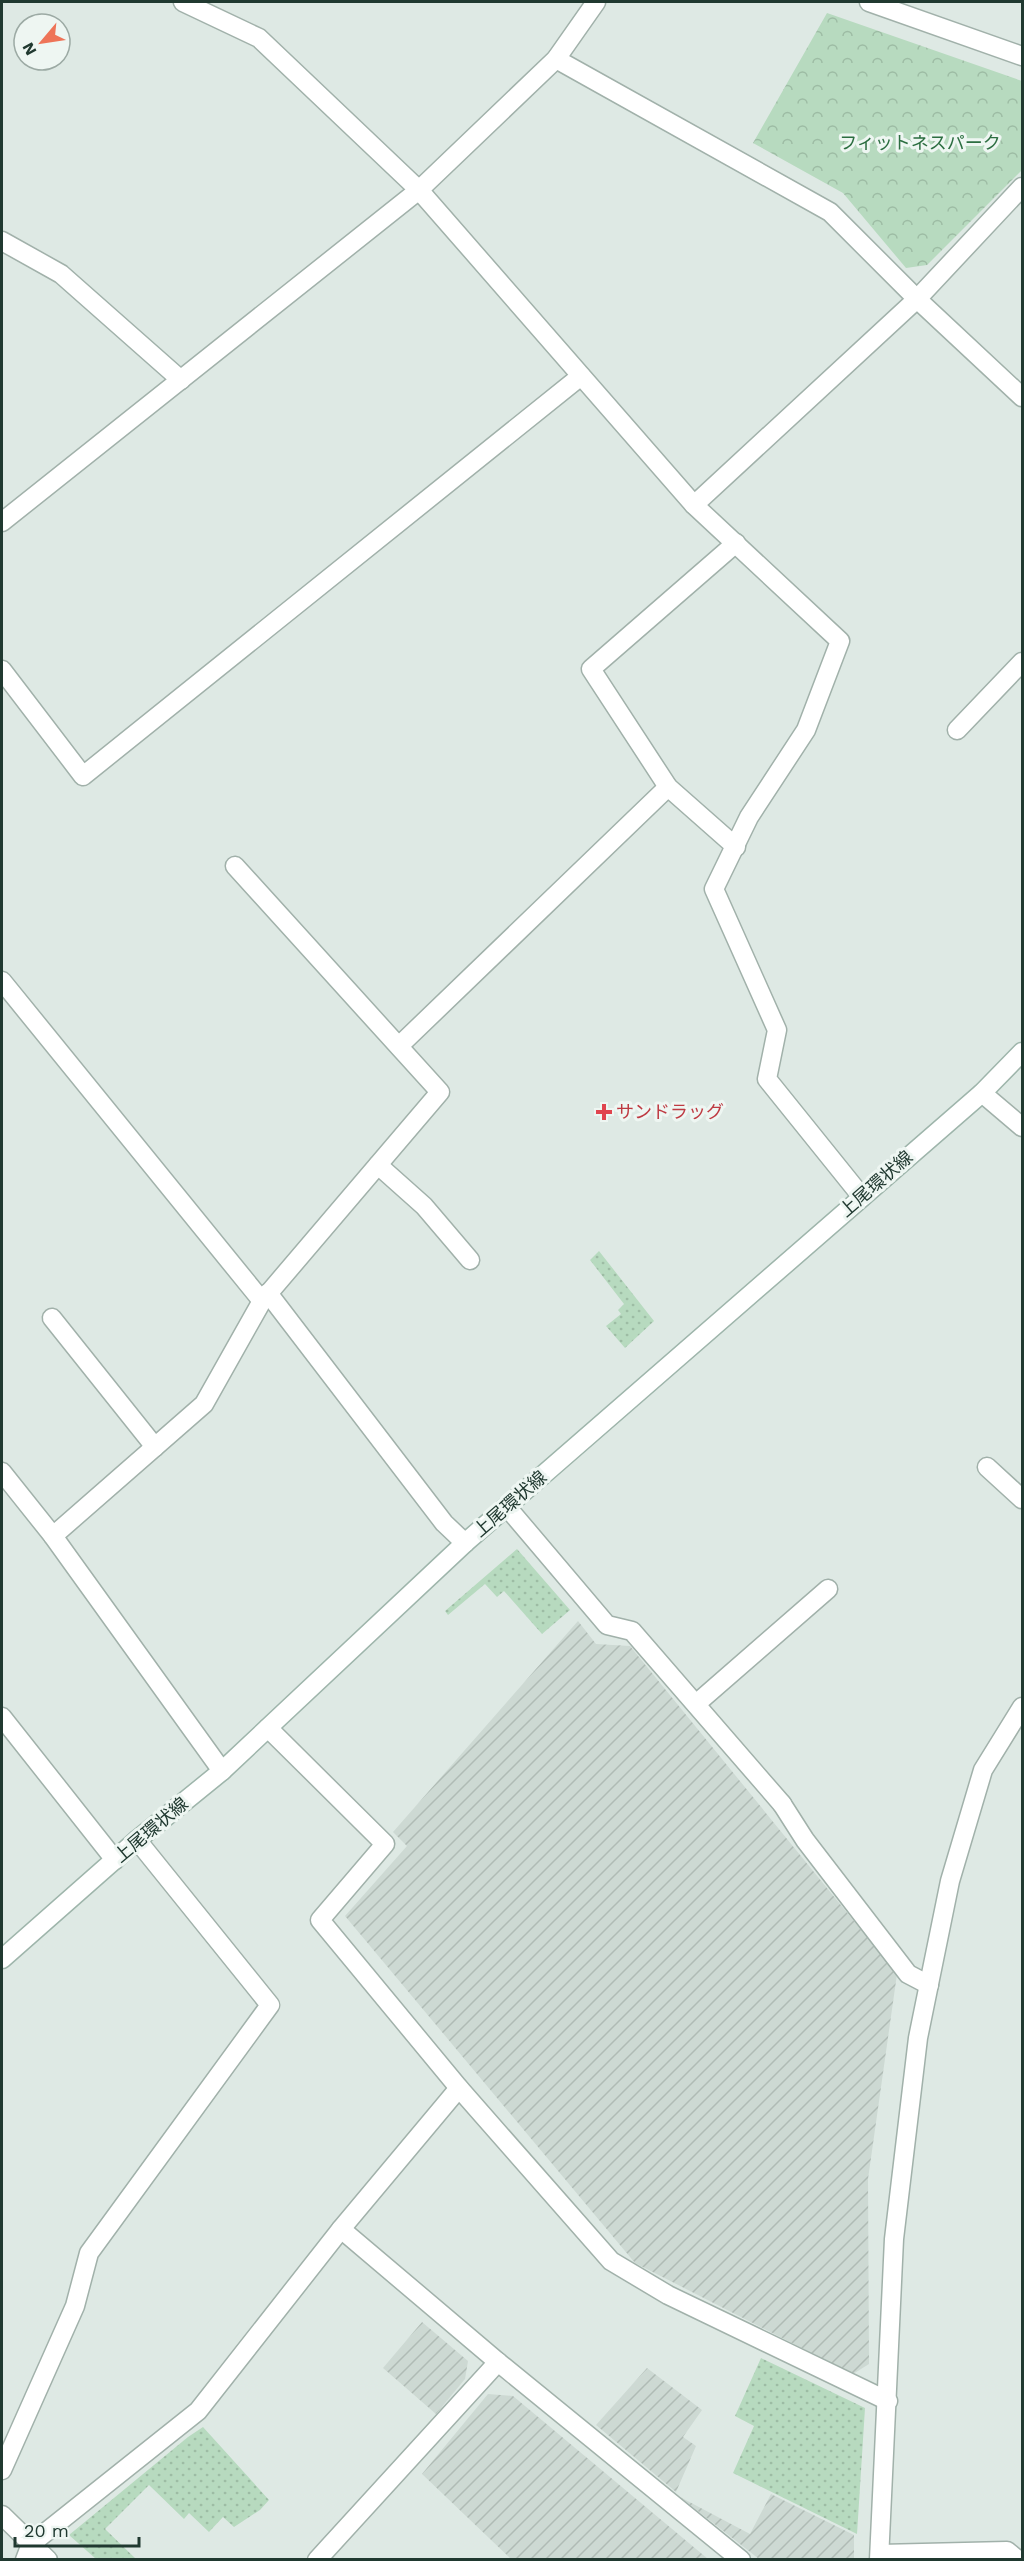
<svg xmlns="http://www.w3.org/2000/svg" width="1024" height="2561" viewBox="0 0 1024 2561" font-family="'Work Sans','Noto Sans JP',sans-serif">
  <style>
    .industrial { fill: url(#industrial-furrows) }
    .forest { fill: url(#forest-crowns) }
    .garden { fill: url(#garden-dots) }
    .lines { fill: none; stroke-linecap: round; stroke-linejoin: round }
    .service-casing { stroke: #a1b1aa; stroke-width: 21 }
    .minor-casing { stroke: #a1b1aa; stroke-width: 21 }
    .tertiary-casing { stroke: #a1b1aa; stroke-width: 21 }
    .secondary-casing { stroke: #9eb5ab; stroke-width: 21 }
    .service { stroke: #fff; stroke-width: 18 }
    .minor { stroke: #fff; stroke-width: 18 }
    .tertiary { stroke: #fff; stroke-width: 18 }
    .secondary { stroke: #fff; stroke-width: 18 }
    .health-dot { fill: #e0444e; stroke: #eef6f2; stroke-width: 2 }
    .labels { text-anchor: middle; stroke-width: 6; stroke-linejoin: round; paint-order: stroke }
    .park-label { font-size: 18px; fill: #2c6e41; stroke: #eef6f2 }
    .health-label { font-size: 18px; fill: #be3a42; stroke: #eef6f2; text-anchor: start }
    .street-label { font-size: 18px; fill: #203930; stroke: #eef6f2 }
  </style>
  <defs>
    <pattern id="industrial-furrows" width="10" height="10" patternUnits="userSpaceOnUse" patternTransform="scale(1.5)"><rect width="10" height="10" fill="#cdd9d3"/><path d="M-1 1l2-2M0 10L10 0M9 11l2-2" fill="none" stroke="#b0bbb5"/></pattern>
    <pattern id="forest-crowns" width="20" height="18" patternUnits="userSpaceOnUse" patternTransform="scale(1.5)"><rect width="20" height="18" fill="#b7dabf"/><path d="M2 6a3 3 0 1 1 6 0M12 15a3 3 0 1 1 6 0" fill="none" stroke="#9dbca4"/></pattern>
    <pattern id="garden-dots" width="8" height="8" patternUnits="userSpaceOnUse" patternTransform="scale(1.5)"><rect width="8" height="8" fill="#b7dabf"/><path d="M2 2h.1M6 6h.1" fill="none" stroke="#9dbca4" stroke-width="1.8" stroke-linecap="round"/></pattern>
  </defs>
  <rect width="100%" height="100%" fill="#dee9e4"/>
  <!-- industrial -->
  <g class="industrial">
    <polygon points="578,1621 596,1644 630,1646 897,1974 868,2179 869,2364 853,2374 635,2263 345,1916 407,1846 393,1832"/>
    <polygon points="422,2322 468,2361 465,2379 436,2414 383,2368"/>
    <polygon points="647,2368 702,2410 683,2437 696,2446 676,2492 596,2425"/>
    <polygon points="488,2394 513,2396 708,2559 511,2559 422,2474"/>
    <polygon points="771,2494 854,2535 854,2559 759,2559 680,2497 750,2534"/>
  </g>
  <!-- forest -->
  <polygon class="forest" points="827,13 1022,81 1022,170 927,265 906,268 843,193 753,143"/>
  <!-- garden -->
  <g class="garden">
    <polygon points="599,1251 654,1321 625,1348 606,1326 621,1314 618,1310 624,1304 590,1260"/>
    <polygon points="517,1549 570,1610 542,1634 504,1591 497,1597 485,1584 448,1615 445,1611"/>
    <polygon points="761,2358 865,2408 857,2534 733,2473 754,2426 735,2416"/>
    <polygon points="203,2427 269,2500 260,2510 234,2527 223,2517 209,2532 189,2513 184,2519 149,2485 105,2529 136,2559 96,2559 69,2535 188,2437"/>
  </g>
  <g class="lines">
    <defs>
      <g id="service">
        <polyline points="378,1165 424,1206 470,1260"/>
        <polyline points="268,1293 444,1523 465,1543"/>
        <polyline points="987,1467 1022,1499"/>
        <polyline points="696,1704 828,1589"/>
        <polyline points="782,1804 805,1840 908,1974 929,1985"/>
        <polyline points="341,2229 498,2362 741,2560"/>
        <polyline points="2,2470 75,2306 89,2253 270,2005 137,1840"/>
        <polyline points="31,2544 198,2411 341,2229 459,2088"/>
        <polyline points="317,2560 498,2362"/>
      </g>
      <g id="minor">
        <polyline points="183,2 259,38 419,190 694,505 840,641 806,730 749,817 714,889 777,1030 767,1079 862,1197"/>
        <polyline points="869,2 1022,56"/>
        <polyline points="556,59 830,212 917,299 1022,397"/>
        <polyline points="2,241 61,274 181,380"/>
        <polyline points="694,505 917,299 1022,187"/>
        <polyline points="2,522 419,190 556,59 596,2"/>
        <polyline points="2,670 83,776 581,376"/>
        <polyline points="957,730 1022,662"/>
        <polyline points="736,847 668,787 591,669 736,543"/>
        <polyline points="2,981 262,1301"/>
        <polyline points="399,1046 668,787"/>
        <polyline points="982,1093 1022,1127"/>
        <polyline points="52,1318 155,1447"/>
        <polyline points="2,1472 53,1536"/>
        <polyline points="507,1507 607,1625 632,1631 782,1804"/>
        <polyline points="2,1717 115,1860"/>
        <polyline points="268,1728 385,1844 320,1920 459,2088 611,2261 668,2295 888,2401"/>
        <polyline points="222,1771 53,1536 204,1404 262,1301 440,1092 235,866"/>
        <polyline points="880,2554 1007,2551 1018,2560"/>
        <polyline points="25,2560 31,2544"/>
      </g>
      <g id="tertiary">
        <polyline points="2,2515 48,2560"/>
        <polyline points="879,2560 894,2239 918,2038 950,1881 983,1770 1022,1707"/>
      </g>
      <polyline id="secondary" points="2,1959 137,1840 222,1771 466,1542 982,1093 1022,1052"/>
    </defs>
    <!-- service casing -->
    <use href="#service" class="service-casing"/>
    <!-- minor casing -->
    <use href="#minor" class="minor-casing"/>
    <!-- tertiary casing -->
    <use href="#tertiary" class="tertiary-casing"/>
    <!-- secondary casing -->
    <use href="#secondary" class="secondary-casing"/>
    <!-- service -->
    <use href="#service" class="service"/>
    <!-- minor -->
    <use href="#minor" class="minor"/>
    <!-- tertiary -->
    <use href="#tertiary" class="tertiary"/>
    <!-- secondary -->
    <use href="#secondary" class="secondary"/>
  </g>
  <!-- markers -->
  <path class="health-dot" d="M601 1103h6v6h6v6h-6v6h-6v-6h-6v-6h6z"/>
  <g class="labels">
    <!-- park labels -->
    <g class="park-label">
      <text x="920" y="149">フィットネスパーク</text>
    </g>
    <!-- health labels -->
    <g class="health-label">
      <text x="616" y="1118">サンドラッグ</text>
    </g>
    <!-- street labels -->
    <g class="street-label">
      <text transform="translate(876 1184) rotate(-41)" y="6">上尾環状線</text>
      <text transform="translate(510 1504) rotate(-41)" y="6">上尾環状線</text>
      <text transform="translate(151 1830) rotate(-40)" y="6">上尾環状線</text>
    </g>
  </g>
  <!-- border -->
  <rect width="1024" height="2561" fill="none" stroke="#203930" stroke-width="6"/>
  <!-- north arrow -->
  <g transform="translate(42 42) rotate(241)"><circle r="28" fill="#eef6f2" stroke="#9caaa4" stroke-width="1.5"/>
  <path d="M0-4.5L10 22L0 15L-10 22Z" fill="#ee7458"/>
  <text y="-9" font-size="16" font-weight="bold" text-anchor="middle" fill="#203930">N</text>
  </g>
  <!-- scale -->
  <path d="M15 2537v9h124v-9" fill="none" stroke="#203930" stroke-width="3"/>
  <text x="24" y="2537" font-size="18" fill="#203930" stroke="#eef6f2" stroke-width="4.5" paint-order="stroke">20 m</text>
</svg>
